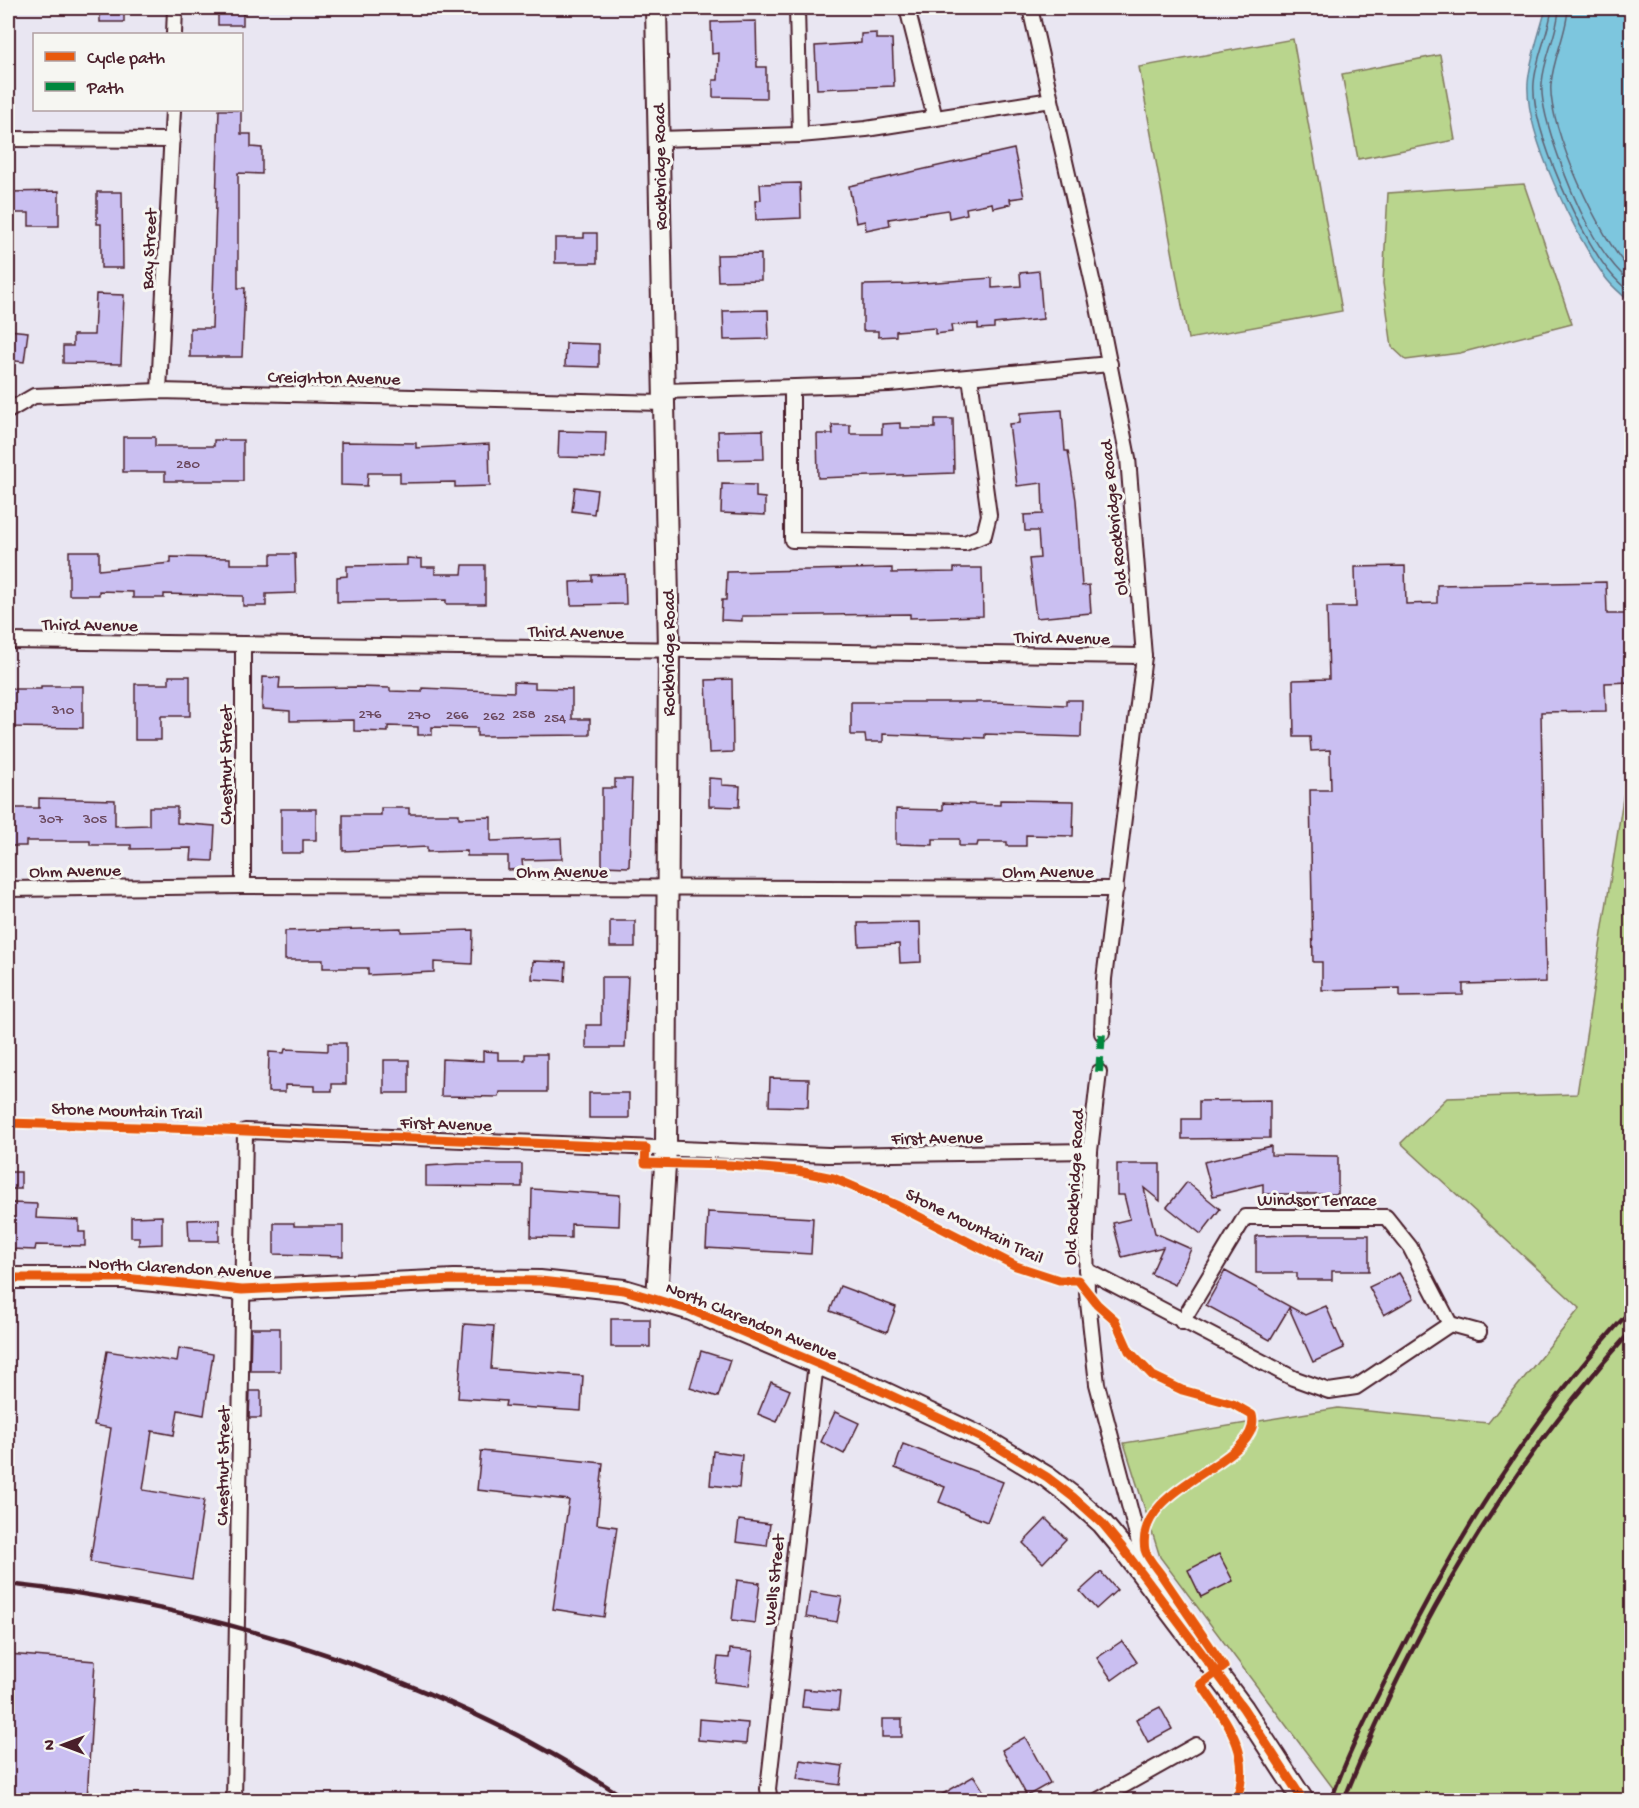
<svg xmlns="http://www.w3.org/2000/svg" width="1639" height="1808" viewBox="0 0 1639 1808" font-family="'Gochi Hand',sans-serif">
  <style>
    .green { fill: #b9d58d; stroke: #827a5c; stroke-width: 1.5 }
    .water { fill: #7dc6de; stroke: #698396; stroke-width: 1.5 }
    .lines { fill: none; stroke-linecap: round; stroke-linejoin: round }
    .shore { stroke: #5e6273; stroke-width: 1.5 }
    .building { fill: #cabff1; stroke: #4a1f2b; stroke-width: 1.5 }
    .street-casing { stroke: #4a1f2b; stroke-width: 18 }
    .secondary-casing { stroke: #4a1f2b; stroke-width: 24 }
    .street { stroke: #f6f6f2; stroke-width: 14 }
    .secondary { stroke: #f6f6f2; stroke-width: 20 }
    .rail { stroke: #4a1f2b; stroke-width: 4.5 }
    .quiet { stroke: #00873e; stroke-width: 8; stroke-dasharray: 15 8; stroke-linecap: butt }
    .cycleway-casing { stroke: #f6f6f2; stroke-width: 13 }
    .cycleway { stroke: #e8590c; stroke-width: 9 }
    .labels { text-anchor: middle; stroke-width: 6; stroke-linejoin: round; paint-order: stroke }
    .number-label { font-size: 15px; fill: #6a475c }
    .street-label { font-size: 18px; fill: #4a1f2b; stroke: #f6f6f2 }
  </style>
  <rect width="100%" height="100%" fill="#e9e6f2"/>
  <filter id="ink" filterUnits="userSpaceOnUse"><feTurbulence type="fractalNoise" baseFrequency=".0167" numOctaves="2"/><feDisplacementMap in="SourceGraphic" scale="12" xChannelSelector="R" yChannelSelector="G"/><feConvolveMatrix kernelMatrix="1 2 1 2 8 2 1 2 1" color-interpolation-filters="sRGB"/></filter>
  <g filter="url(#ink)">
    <!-- green -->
    <g class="green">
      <polygon points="1293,39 1342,311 1188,339 1139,67"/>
      <polygon points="1440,55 1455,140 1358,159 1342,74"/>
      <polygon points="1524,184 1572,324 1460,353 1406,360 1392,347 1383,283 1388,193"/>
      <polygon points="1631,747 1631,1800 1342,1800 1160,1557 1124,1443 1338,1408 1488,1423 1580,1308 1401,1143 1447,1098 1577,1094"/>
    </g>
    <!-- water -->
    <path class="water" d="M 1546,8 L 1631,8 L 1631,303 C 1623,295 1612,287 1605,277 C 1575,236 1525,134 1528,83 C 1530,58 1540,32 1546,8 Z"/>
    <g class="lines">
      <!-- shore -->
      <g class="shore">
        <path d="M 1552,8 C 1549,33 1536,57 1534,83 C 1530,128 1582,241 1612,275 C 1618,282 1625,288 1632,294"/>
        <path d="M 1559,8 C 1558,33 1544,57 1542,83 C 1539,115 1572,196 1588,226 C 1599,247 1614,268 1632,284"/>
        <path d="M 1568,8 C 1567,33 1553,58 1551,84 C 1547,126 1601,242 1632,272"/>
      </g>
    </g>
    <!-- building -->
    <g class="building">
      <rect x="100" y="8" width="24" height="14"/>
      <rect x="218" y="8" width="25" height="17"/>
      <polygon points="756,21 757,67 766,67 766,98 713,97 713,80 718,80 719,53 712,54 711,22"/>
      <polygon points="876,33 876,39 892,39 894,86 817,89 815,46 861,43 861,34"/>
      <polygon points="219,110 241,110 241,134 251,134 251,147 262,148 262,174 238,173 238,288 245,288 242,357 190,357 190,328 212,328"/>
      <polygon points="1014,149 1024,197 1010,199 1011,204 993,208 992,203 966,208 967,214 949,218 948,210 889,219 890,225 866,230 865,221 856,223 849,186"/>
      <polygon points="800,183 801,218 756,220 755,201 761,200 760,184"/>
      <polygon points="59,191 59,226 29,226 29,213 8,213 8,192"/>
      <polygon points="97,192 122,192 123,268 101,268 101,224 97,224"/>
      <polygon points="584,233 597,233 597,263 555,263 555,238 584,238"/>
      <polygon points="761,254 761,280 718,281 717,255"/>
      <polygon points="1039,271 1043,319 994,324 994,328 978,329 978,324 951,325 952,332 935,334 935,328 896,331 896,336 878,337 878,331 863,331 863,285 909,284 992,278 992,288 1021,286 1020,273"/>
      <polygon points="96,294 124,295 121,364 63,363 63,346 73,346 73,335 94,335"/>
      <polygon points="768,310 769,339 724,340 723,311"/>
      <polygon points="8,330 28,332 24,362 8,360"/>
      <polygon points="566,343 599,344 599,367 565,366"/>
      <polygon points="1062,410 1065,451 1068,451 1076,500 1082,586 1089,585 1091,613 1036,618 1029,559 1040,558 1038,531 1025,531 1024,515 1043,514 1042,483 1017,486 1009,424 1020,423 1020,413"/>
      <polygon points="935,419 953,419 954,473 818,478 817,434 833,434 832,425 850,425 850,434 882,434 882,424 900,423 900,428 935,428"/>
      <polygon points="763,430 764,459 719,460 718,431"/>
      <polygon points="559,431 606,432 605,458 558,457"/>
      <polygon points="123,437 155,437 155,446 214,446 214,440 243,440 243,481 165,481 165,472 123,472"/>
      <polygon points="341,442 416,443 416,448 489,444 490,486 455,487 455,482 400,483 400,473 368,473 367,486 341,485"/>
      <polygon points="722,484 756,485 756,497 765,498 765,515 721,513"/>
      <polygon points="575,487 597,490 594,514 572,511"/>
      <polygon points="69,551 99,551 99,570 171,563 171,557 230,558 230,564 271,564 271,554 295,554 296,593 266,594 266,606 243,606 243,596 164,594 164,598 133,598 133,592 99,591 99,595 69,595"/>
      <polygon points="407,558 422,559 422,567 435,567 435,574 462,574 463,565 485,565 485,604 446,604 446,600 337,602 337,577 347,576 347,566 407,565"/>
      <polygon points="1405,566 1406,604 1437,603 1437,585 1606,582 1607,614 1628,614 1630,682 1605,683 1606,711 1541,712 1546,982 1463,984 1463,995 1400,996 1400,988 1322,990 1322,962 1313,962 1310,790 1331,790 1330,750 1311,751 1310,737 1294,737 1293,680 1329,679 1327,607 1356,607 1355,567"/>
      <polygon points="892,568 892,573 954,572 954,568 982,568 983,616 910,618 910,614 742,616 742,621 721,620 722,600 726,600 727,572"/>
      <polygon points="625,574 626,604 571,605 570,582 592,581 592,575"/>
      <polygon points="169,676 190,676 190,716 161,716 161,740 135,740 135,684 169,684"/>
      <polygon points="263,677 280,678 279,688 358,687 390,688 390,691 422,692 422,688 514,692 514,682 535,683 535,688 572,689 572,719 590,719 590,735 477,736 477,728 432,727 432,735 418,735 418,727 388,726 388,732 354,731 354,720 290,721 290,711 262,709"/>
      <polygon points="732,679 733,752 709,753 706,680"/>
      <polygon points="41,686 83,686 83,728 8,727 8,689 41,689"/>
      <polygon points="1066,700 1082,700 1081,737 985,734 985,738 883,734 883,742 866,742 865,735 851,735 851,702 997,702 1066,705"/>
      <polygon points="709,778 722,779 722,785 740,786 739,807 709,806"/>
      <polygon points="615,779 632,779 629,867 602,866 602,788 615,788"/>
      <polygon points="39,798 115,800 115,826 149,825 149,807 177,807 177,823 215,826 213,861 191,860 192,848 131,849 131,845 90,845 90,841 26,841 26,846 8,846 8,808 39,808"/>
      <polygon points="1000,800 1074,801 1073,836 1026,835 1026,846 1007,846 1007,842 978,842 977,846 959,846 959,839 933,839 933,845 896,844 896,809 943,810 943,803 1000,805"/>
      <polygon points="381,808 409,808 409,814 459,814 459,818 491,817 491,841 561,838 562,859 522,860 523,869 508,870 508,856 467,856 467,851 427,852 427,847 343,851 343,815 381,815"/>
      <polygon points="281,809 316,809 316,840 303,840 303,853 281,853"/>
      <rect x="610" y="921" width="25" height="26"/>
      <polygon points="920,922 921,962 900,963 899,944 859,946 858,923"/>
      <polygon points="401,928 401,932 473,930 472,964 434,962 434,972 368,975 368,968 323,968 323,960 285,960 285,931"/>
      <polygon points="533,961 566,962 565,981 532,979"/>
      <polygon points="601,977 628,977 625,1048 586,1048 586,1025 601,1025"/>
      <polygon points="328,1043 346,1043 346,1084 332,1084 332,1091 315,1091 315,1086 285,1085 285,1092 268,1092 269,1052 284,1053 285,1049 328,1051"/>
      <polygon points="483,1051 498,1052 498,1060 525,1060 525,1054 547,1054 547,1092 500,1092 499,1097 441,1096 442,1059 483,1061"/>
      <rect x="384" y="1060" width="25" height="33"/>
      <polygon points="770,1078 809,1079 808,1107 769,1106"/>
      <rect x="589" y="1093" width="40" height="25"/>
      <polygon points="1270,1100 1270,1138 1182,1139 1182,1119 1199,1119 1199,1101"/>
      <polygon points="1271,1146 1271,1155 1338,1156 1338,1194 1263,1194 1263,1184 1213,1196 1204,1162"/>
      <polygon points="458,1164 522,1164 522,1187 426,1186 426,1166"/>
      <polygon points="1117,1164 1160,1164 1160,1201 1144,1188 1155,1233 1191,1249 1175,1285 1151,1274 1163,1247 1122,1257 1113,1223 1130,1219 1124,1195 1117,1195"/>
      <rect x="8" y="1172" width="13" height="17"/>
      <polygon points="1187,1182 1220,1209 1201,1234 1167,1207"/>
      <polygon points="532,1189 620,1195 619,1226 571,1224 571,1238 531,1237"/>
      <polygon points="12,1203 37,1204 36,1218 79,1220 79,1232 85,1232 85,1246 36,1245 35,1250 11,1249"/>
      <polygon points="708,1212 813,1218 811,1254 706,1248"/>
      <polygon points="162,1216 162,1244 139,1245 139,1237 131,1237 131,1217"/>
      <polygon points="219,1219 219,1241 189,1241 188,1220"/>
      <polygon points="274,1223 294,1223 294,1226 343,1226 343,1256 274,1254"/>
      <polygon points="1297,1235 1369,1235 1369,1271 1332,1271 1332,1280 1297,1280 1297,1273 1256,1273 1256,1236"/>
      <polygon points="1225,1271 1305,1315 1326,1306 1344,1348 1313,1362 1289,1308 1270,1340 1206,1305"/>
      <polygon points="1399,1273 1414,1298 1384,1315 1369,1287"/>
      <polygon points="840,1286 896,1307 887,1332 830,1311"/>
      <rect x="611" y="1319" width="39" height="28"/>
      <polygon points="464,1324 494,1326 491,1369 583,1376 581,1411 505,1406 506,1401 458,1398"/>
      <polygon points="251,1328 280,1328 280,1371 250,1371"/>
      <polygon points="179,1348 213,1354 204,1415 178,1410 174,1435 152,1431 143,1490 204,1500 192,1579 90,1562 111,1428 94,1425 107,1351 177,1362"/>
      <polygon points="701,1351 730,1360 718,1397 690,1388"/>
      <polygon points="771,1382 790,1390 777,1422 758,1414"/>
      <polygon points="250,1391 261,1391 261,1418 249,1418"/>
      <polygon points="835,1412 859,1423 844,1454 821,1442"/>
      <polygon points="903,1444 1003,1482 987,1522 939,1502 945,1487 895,1468"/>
      <polygon points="481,1451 603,1463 597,1524 617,1527 604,1617 553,1609 569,1500 477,1490"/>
      <polygon points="713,1451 742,1455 739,1488 710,1485"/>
      <polygon points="1046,1519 1066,1539 1043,1563 1023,1543"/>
      <polygon points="739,1520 770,1524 767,1546 736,1542"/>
      <polygon points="1219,1554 1233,1581 1201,1597 1188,1570"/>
      <polygon points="1101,1572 1117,1590 1096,1609 1080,1591"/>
      <polygon points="737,1580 760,1583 755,1623 732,1620"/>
      <polygon points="810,1592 842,1597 837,1622 806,1617"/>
      <polygon points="1122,1641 1137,1662 1112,1680 1097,1658"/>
      <polygon points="730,1649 753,1651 749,1686 715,1682 718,1657 729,1658"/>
      <polygon points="8,1654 95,1661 87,1800 8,1800"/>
      <polygon points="804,1689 840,1692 838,1710 802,1707"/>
      <polygon points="1160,1707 1172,1729 1148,1742 1136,1719"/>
      <polygon points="699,1719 748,1723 746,1744 698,1740"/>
      <rect x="882" y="1719" width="20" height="18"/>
      <polygon points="1025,1737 1050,1783 1027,1796 1002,1750"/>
      <polygon points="800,1760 843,1766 840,1785 797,1779"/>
      <polygon points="974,1776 989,1800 932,1800"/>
    </g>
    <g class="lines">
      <defs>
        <g id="street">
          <polyline points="797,8 800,135"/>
          <polyline points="907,8 935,118"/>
          <polyline points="1030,8 1096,297 1128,458 1144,656 1104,979 1102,1033"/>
          <polyline points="174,34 175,8"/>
          <polyline points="8,139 172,140"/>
          <polyline points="658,139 800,135 866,129 1051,100"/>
          <polyline points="792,388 792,540 965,543 984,535 989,515 970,377"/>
          <polyline points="159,391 173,110"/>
          <polyline points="664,391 889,384 1110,364"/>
          <polyline points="8,411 34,396 159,391 664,403"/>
          <polyline points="8,641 1144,656"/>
          <polyline points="243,644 243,886"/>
          <polyline points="8,889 243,886 1116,889"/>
          <polyline points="1099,1072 1090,1151 1086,1238 1087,1293 1097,1384 1148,1577"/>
          <polyline points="1086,1270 1293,1378 1329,1391 1356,1387 1450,1324 1479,1332"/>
          <polyline points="1182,1322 1245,1217 1386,1217 1410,1247 1450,1324"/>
          <polyline points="234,1800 245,1131 828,1155 1090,1151"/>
          <polyline points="770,1800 768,1789 816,1363"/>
          <polyline points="1098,1800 1196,1745"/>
        </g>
        <g id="secondary">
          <polyline points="656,8 669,650 666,1148 657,1299"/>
          <polyline points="8,1278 124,1278 242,1290 454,1280 540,1281 624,1290 691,1310 875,1388 984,1439 1047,1477 1073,1497 1102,1523 1121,1546 1243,1708 1303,1800"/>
        </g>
      </defs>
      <!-- street casing -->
      <use href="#street" class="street-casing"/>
      <!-- secondary casing -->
      <use href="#secondary" class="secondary-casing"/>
      <!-- street -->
      <use href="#street" class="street"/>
      <!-- secondary -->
      <use href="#secondary" class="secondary"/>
      <!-- rail -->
      <g class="rail">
        <path d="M 8,1584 C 222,1607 448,1681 628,1800"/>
        <path d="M 1331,1800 C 1349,1751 1372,1706 1396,1660 C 1459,1534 1535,1412 1632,1309"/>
        <path d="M 1344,1800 C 1412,1630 1508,1466 1632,1330"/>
      </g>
      <!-- quiet -->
      <polyline class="quiet" points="1099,1072 1102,1033"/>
      <defs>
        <g id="cycleway">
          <path d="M 8,1123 L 200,1129 L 646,1148 L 645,1163 L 730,1165 L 798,1171 L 833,1178 L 898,1206 L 1016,1266 L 1059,1280 L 1078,1280 L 1097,1304 L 1115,1320 L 1129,1351 L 1153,1376 L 1182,1390 L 1233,1404 L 1252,1415 C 1265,1462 1133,1484 1145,1550 C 1147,1558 1157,1569 1162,1576 C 1183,1607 1204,1637 1224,1667 L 1201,1684 C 1226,1721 1254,1754 1236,1800"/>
          <polyline points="8,1278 124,1278 242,1290 454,1280 540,1281 624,1290 691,1310 875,1388 984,1439 1047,1477 1073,1497 1102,1523 1121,1546 1243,1708 1303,1800"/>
        </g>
      </defs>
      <!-- cycleway casing -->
      <use href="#cycleway" class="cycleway-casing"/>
      <!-- cycleway -->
      <use href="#cycleway" class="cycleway"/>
    </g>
  </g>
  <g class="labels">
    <!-- number labels -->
    <g class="number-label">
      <text x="188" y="468">280</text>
      <text x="63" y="714">310</text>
      <text x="370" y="718">276</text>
      <text x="524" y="718">258</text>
      <text x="419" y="719">270</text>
      <text x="457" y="719">266</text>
      <text x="494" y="720">262</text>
      <text x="555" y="722">254</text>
      <text x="51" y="823">307</text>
      <text x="95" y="823">305</text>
    </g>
    <!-- street labels -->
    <g class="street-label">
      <text transform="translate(659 167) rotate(-91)" y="6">Rockbridge Road</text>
      <text transform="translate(148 249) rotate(-87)" y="6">Bay Street</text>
      <text transform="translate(334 377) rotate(1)" y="6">Creighton Avenue</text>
      <text transform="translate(1113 518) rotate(-96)" y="6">Old Rockbridge Road</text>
      <text transform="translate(90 624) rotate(1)" y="6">Third Avenue</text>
      <text transform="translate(576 631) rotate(1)" y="6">Third Avenue</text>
      <text transform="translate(1062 637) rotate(1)" y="6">Third Avenue</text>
      <text transform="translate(668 653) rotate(-90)" y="6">Rockbridge Road</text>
      <text transform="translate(225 765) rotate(-90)" y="6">Chestnut Street</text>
      <text transform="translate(75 870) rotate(-1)" y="6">Ohm Avenue</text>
      <text x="562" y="877">Ohm Avenue</text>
      <text x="1048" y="877">Ohm Avenue</text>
      <text transform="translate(127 1110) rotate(2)" y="6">Stone Mountain Trail</text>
      <text transform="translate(446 1123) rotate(2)" y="6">First Avenue</text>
      <text transform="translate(937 1137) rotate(-1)" y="6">First Avenue</text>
      <text transform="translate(1073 1187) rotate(-87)" y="6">Old Rockbridge Road</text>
      <text x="1317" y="1205">Windsor Terrace</text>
      <text transform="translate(975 1225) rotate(26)" y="6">Stone Mountain Trail</text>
      <text transform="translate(180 1267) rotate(3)" y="6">North Clarendon Avenue</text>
      <text transform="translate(752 1320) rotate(22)" y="6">North Clarendon Avenue</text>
      <text transform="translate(222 1466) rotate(-89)" y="6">Chestnut Street</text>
      <text transform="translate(773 1580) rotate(-84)" y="6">Wells Street</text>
    </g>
  </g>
  <!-- margin -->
  <rect width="1639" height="1808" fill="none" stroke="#f6f6f2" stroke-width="30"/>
  <rect x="15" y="15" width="1609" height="1778" fill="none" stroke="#4a1f2b" stroke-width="2" filter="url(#ink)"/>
  <!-- legend -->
  <rect x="33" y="33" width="210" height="78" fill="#f6f6f2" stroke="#b1a0a2" stroke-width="1.5"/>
  <rect x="45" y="52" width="30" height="9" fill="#e8590c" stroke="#b1a0a2" stroke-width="1.5"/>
  <text x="87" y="63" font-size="18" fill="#4a1f2b">Cycle path</text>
  <rect x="45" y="82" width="30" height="9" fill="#00873e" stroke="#b1a0a2" stroke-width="1.5"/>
  <text x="87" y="93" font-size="18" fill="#4a1f2b">Path</text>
  <!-- north arrow -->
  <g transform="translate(63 1745) rotate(270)" stroke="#f6f6f2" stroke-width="4.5" paint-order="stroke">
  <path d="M0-4.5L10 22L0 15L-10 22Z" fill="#4a1f2b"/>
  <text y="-9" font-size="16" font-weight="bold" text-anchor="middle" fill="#4a1f2b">N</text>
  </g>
</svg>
